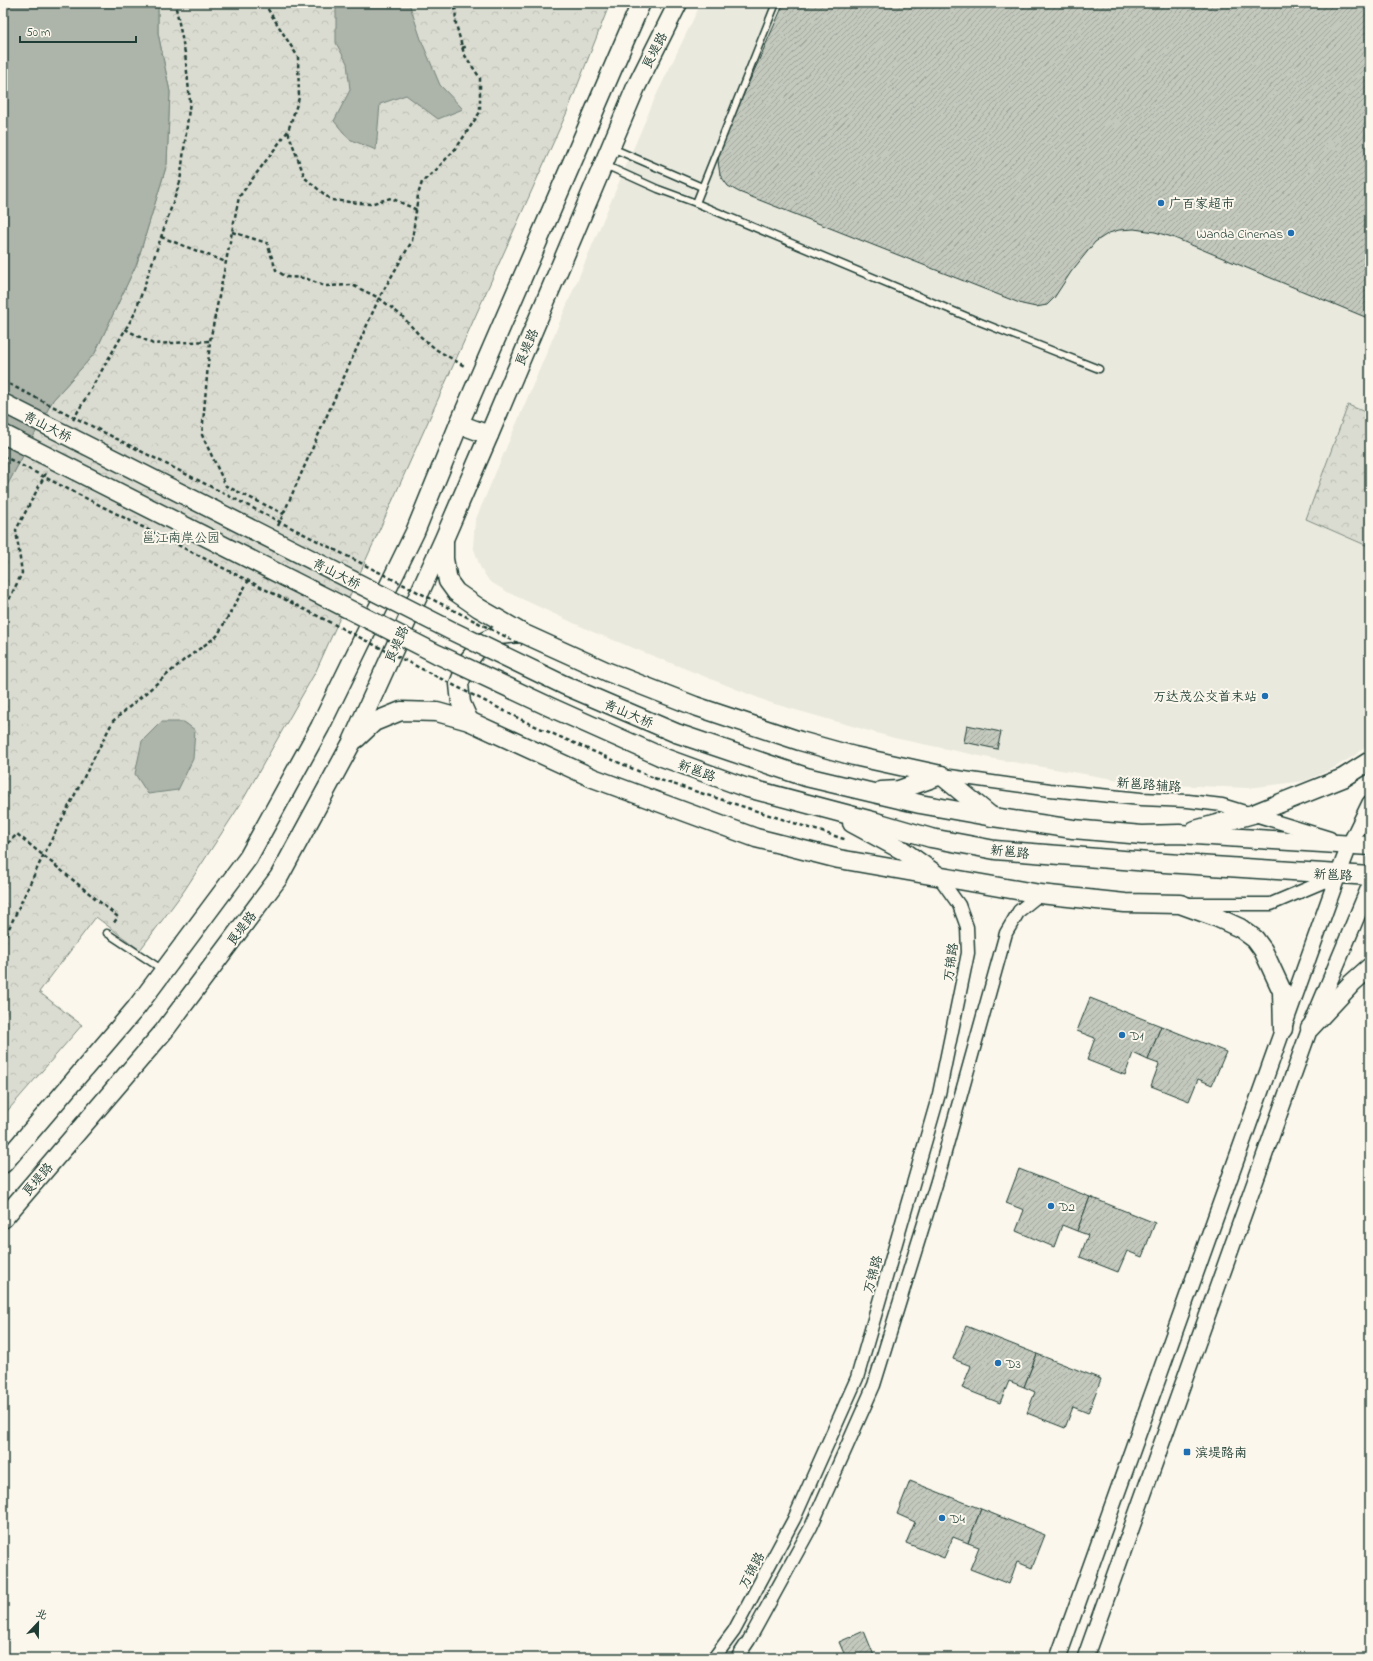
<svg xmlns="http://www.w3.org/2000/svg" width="1373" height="1661" viewBox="0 0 1373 1661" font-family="'Indie Flower','LXGW WenKai TC',sans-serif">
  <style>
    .built { fill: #eae9de }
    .park { fill: url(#park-crowns); stroke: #7d8c82 }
    .water { fill: #adb4aa; stroke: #74847b }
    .building { fill: url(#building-hatch); stroke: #1f3d34 }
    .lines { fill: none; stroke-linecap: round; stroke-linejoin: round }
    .service-casing { stroke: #1f3d34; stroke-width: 9 }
    .minor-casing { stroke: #1f3d34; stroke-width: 15 }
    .tertiary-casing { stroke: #1f3d34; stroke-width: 18 }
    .secondary-casing { stroke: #1f3d34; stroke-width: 21 }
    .path { stroke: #1f3d34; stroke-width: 2.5; stroke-dasharray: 4 3; stroke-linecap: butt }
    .service { stroke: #fbf7ec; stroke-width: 6 }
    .minor { stroke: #fbf7ec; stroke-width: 12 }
    .tertiary { stroke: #fbf7ec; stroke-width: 15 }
    .secondary { stroke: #fbf7ec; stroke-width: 18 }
    .secondary-bridge-casing { stroke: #1f3d34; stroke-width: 21; stroke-linecap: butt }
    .path-bridge { stroke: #1f3d34; stroke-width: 2.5; stroke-dasharray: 4 3; stroke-linecap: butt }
    .secondary-bridge { stroke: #fbf7ec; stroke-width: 18 }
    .poi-dot { fill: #1f6fb2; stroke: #fbf7ec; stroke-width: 1.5 }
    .labels { text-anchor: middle; stroke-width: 4; stroke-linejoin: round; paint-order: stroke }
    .street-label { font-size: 13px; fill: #1f3d34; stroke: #fbf7ec }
    .poi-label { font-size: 13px; fill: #1f3d34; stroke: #fbf7ec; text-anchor: start }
    .park-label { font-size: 13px; fill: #455d53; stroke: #fbf7ec }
  </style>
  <defs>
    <pattern id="park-crowns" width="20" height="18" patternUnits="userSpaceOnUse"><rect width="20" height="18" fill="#dbdcd1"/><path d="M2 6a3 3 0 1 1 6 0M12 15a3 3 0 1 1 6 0" fill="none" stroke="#bcbeb4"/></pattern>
    <pattern id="building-hatch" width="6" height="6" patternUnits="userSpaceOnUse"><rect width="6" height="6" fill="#c4c9be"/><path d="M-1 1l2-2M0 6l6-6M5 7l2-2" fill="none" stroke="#9fa49b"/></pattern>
  </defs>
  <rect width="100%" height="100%" fill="#fbf7ec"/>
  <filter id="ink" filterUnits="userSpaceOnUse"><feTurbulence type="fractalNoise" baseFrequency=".025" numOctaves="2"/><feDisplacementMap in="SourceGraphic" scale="8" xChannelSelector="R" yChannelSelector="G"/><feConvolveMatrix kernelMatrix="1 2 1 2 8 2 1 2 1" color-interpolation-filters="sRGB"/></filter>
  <g filter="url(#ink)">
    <!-- built -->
    <polygon class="built" points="701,3 1370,3 1370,741 1357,754 1332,769 1305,781 1248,788 1143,784 994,759 894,738 771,703 593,632 509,593 489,581 480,567 473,546 475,521 654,100"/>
    <!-- park -->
    <g class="park">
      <polygon points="158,3 610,3 567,112 316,671 240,805 184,891 140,950 96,917 39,992 82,1025 3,1116 3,570 5,565 3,550 3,493 53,400 95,353 137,263 167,164 170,92 158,33"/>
      <polygon points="1348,405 1370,414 1370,547 1306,519"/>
    </g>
    <!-- water -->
    <g class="water">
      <polygon points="3,3 158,3 158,33 170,92 167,164 137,263 95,353 53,400 3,493"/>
      <polygon points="343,3 409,3 422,42 440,85 463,109 438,119 406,95 380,104 376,150 349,139 334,121 350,90 347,63 336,43 336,9"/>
      <polygon points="161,722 184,722 195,730 193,759 178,790 148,794 135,774 142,741"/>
    </g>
    <!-- building -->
    <g class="building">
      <polygon points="784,3 1370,3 1370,319 1172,237 1155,232 1134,229 1119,230 1109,233 1095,242 1071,272 1054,298 1047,305 1036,307 1022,304 739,192 728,186 720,175 718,161 721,146"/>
      <polygon points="967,725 1001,732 997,749 964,742"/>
      <polygon points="1090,998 1161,1026 1148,1060 1133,1053 1125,1075 1087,1060 1095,1038 1077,1031"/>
      <polygon points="1161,1026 1226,1052 1212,1085 1198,1079 1189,1101 1151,1086 1159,1064 1148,1060"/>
      <polygon points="1019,1169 1090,1197 1077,1231 1062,1225 1054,1247 1016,1231 1024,1210 1006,1203"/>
      <polygon points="1090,1197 1155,1223 1142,1257 1127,1251 1118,1272 1080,1257 1088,1235 1077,1231"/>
      <polygon points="966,1326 1037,1354 1024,1387 1009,1381 1000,1403 962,1388 971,1366 953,1359"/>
      <polygon points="1037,1354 1101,1379 1088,1413 1073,1407 1065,1428 1027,1413 1035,1392 1024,1387"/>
      <polygon points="910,1481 981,1509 968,1543 953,1537 944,1558 906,1543 915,1522 897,1514"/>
      <polygon points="981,1509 1045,1535 1032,1568 1017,1562 1009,1584 970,1569 979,1547 968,1543"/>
      <polygon points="864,1631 875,1658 846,1658 839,1642"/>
    </g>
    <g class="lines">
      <defs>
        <g id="service">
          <polyline points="612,148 702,187"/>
          <polyline points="605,165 658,189 696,203 975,320 1099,369"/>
          <polyline points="696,203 776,3"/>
          <polyline points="107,933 163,970"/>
        </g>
        <g id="minor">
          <polyline points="943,775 1050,790 1141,799 1188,801 1222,805 1330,838"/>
          <polyline points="1191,904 1271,904 1337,876"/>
          <polyline points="714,1658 734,1631 794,1519 857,1378 939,1094 968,953 967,927 959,905 939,877"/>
          <polyline points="737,1658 749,1640 811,1527 874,1385 937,1181 1006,933 1019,911 1040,894"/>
        </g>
        <g id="tertiary">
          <polyline points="1058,1658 1338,875 1350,844 1370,803"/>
          <polyline points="1085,1658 1310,1028 1370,885"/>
        </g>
        <g id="secondary">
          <polyline points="459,424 489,435"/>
          <polyline points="444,542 444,559 448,581 456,592 479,608 522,633 608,672 695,706 800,741 854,756 941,775 992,817"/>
          <polyline points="469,721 461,703 459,684 468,661 483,642 498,635 522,633"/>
          <polyline points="676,733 806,777 920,804 993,817 1073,829 1142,835 1179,834 1370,846"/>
          <polyline points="356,739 374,722 401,711 437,712 469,721 593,778 756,838 839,859 1040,894 1125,903 1180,904 1216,917 1240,928 1255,939 1263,950 1282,991 1283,1029"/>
          <polyline points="662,757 744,787 876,822 931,838 995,850 1149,862 1370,876"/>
          <polyline points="881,791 899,790 941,775"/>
          <polyline points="852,823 902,850 937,875"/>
          <polyline points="1195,830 1253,814 1343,778 1370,761"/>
          <polyline points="1310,1028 1352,983 1370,967"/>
          <polyline points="3,1164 136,1008 248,858 320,727 415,532 459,424 641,3"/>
          <polyline points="3,1219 164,1031 279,877 351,744 444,539 489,435 636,87 678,3"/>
        </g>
      </defs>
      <!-- service casing -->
      <use href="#service" class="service-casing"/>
      <!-- minor casing -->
      <use href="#minor" class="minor-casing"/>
      <!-- tertiary casing -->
      <use href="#tertiary" class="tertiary-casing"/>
      <!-- secondary casing -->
      <use href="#secondary" class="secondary-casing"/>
      <!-- path -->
      <g class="path">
        <polyline points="264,3 298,57 299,98 288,131 239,197 210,341 202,435 226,486 284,514"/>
        <polyline points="462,48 468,46"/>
        <polyline points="288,132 305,178 331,200 370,204 391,198 417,210"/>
        <polyline points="232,232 267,243 276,270 286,277 305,278 324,286 352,285 379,298 402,316 421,337 437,350 466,367"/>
        <polyline points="161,237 226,262"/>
        <polyline points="125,329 153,344 210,341"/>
        <polyline points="73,420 135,313 180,182 190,101 185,53 175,3"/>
        <polyline points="278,526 379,298 412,241 418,195 422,182 436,170 457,147 480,112 480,78 464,54 456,24 455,3"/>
        <polyline points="3,612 22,573 16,530 46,473"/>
        <polyline points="654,778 847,840"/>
        <polyline points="3,849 17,834 118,917 113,924"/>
        <polyline points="3,941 43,856 113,721 184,660 217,636 250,578"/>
      </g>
      <!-- service -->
      <use href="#service" class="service"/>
      <!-- minor -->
      <use href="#minor" class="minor"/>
      <!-- tertiary -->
      <use href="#tertiary" class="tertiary"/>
      <!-- secondary -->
      <use href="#secondary" class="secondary"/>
      <defs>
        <g id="secondary-bridge">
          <polyline points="3,403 452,631 564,685 676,733"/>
          <polyline points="3,434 437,654 550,707 662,757"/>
        </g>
      </defs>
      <!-- secondary-bridge casing -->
      <use href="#secondary-bridge" class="secondary-bridge-casing"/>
      <!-- path-bridge -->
      <g class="path-bridge">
        <polyline points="3,381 522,645"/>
        <polyline points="3,456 526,722 654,778"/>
      </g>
      <!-- secondary-bridge -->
      <use href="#secondary-bridge" class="secondary-bridge"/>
    </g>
  </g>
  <!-- markers -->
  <g class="poi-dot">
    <circle cx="1161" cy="203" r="4"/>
    <circle cx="1291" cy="233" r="4"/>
    <circle cx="1265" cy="696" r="4"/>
    <circle cx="1122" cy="1035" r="4"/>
    <circle cx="1051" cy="1206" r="4"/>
    <circle cx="998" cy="1363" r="4"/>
    <rect x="1183" y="1448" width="8" height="8" rx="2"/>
    <circle cx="942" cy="1518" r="4"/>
  </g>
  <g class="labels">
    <!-- street labels -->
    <g class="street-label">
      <text transform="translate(654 50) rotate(-63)" y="5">良堤路</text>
      <text transform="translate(526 347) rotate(-67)" y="5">良堤路</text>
      <text transform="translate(48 426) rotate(27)" y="5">青山大桥</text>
      <text transform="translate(337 573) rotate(27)" y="5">青山大桥</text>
      <text transform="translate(396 644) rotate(-66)" y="5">良堤路</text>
      <text transform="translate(629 713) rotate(23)" y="5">青山大桥</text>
      <text transform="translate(697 770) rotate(20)" y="5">新邕路</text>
      <text transform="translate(1149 784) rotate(4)" y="5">新邕路辅路</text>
      <text transform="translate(1010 851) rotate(6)" y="5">新邕路</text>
      <text transform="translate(1333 874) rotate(3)" y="5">新邕路</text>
      <text transform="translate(241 928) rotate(-53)" y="5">良堤路</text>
      <text transform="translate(950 962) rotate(-82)" y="5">万锦路</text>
      <text transform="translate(37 1179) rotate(-49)" y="5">良堤路</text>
      <text transform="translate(872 1274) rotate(-74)" y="5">万锦路</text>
      <text transform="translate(751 1570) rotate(-62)" y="5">万锦路</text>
    </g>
    <!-- poi labels -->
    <g class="poi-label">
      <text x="1169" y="208">广百家超市</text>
      <text x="1283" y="238" text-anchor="end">Wanda Cinemas</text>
      <text x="1257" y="701" text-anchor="end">万达茂公交首末站</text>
      <text x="1130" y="1040">D1</text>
      <text x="1059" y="1211">D2</text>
      <text x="1006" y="1368">D3</text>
      <text x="1195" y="1457">滨堤路南</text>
      <text x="950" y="1523">D4</text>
    </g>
    <!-- park labels -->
    <g class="park-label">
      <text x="181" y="542">邕江南岸公园</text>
    </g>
  </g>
  <!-- margin -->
  <rect width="1373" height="1661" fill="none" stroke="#fbf7ec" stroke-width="16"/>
  <rect x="8" y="8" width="1357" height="1645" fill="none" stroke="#1f3d34" stroke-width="1.5" filter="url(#ink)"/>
  <!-- north arrow -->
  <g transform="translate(38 1623) rotate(22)" stroke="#fbf7ec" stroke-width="3" paint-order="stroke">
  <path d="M0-3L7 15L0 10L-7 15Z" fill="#1f3d34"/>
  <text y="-6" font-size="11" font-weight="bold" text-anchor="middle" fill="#1f3d34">北</text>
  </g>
  <!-- scale -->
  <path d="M20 36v6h116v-6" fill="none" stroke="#1f3d34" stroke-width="2"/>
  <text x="26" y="36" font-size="12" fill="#1f3d34" stroke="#fbf7ec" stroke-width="3" paint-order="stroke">50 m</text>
</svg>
